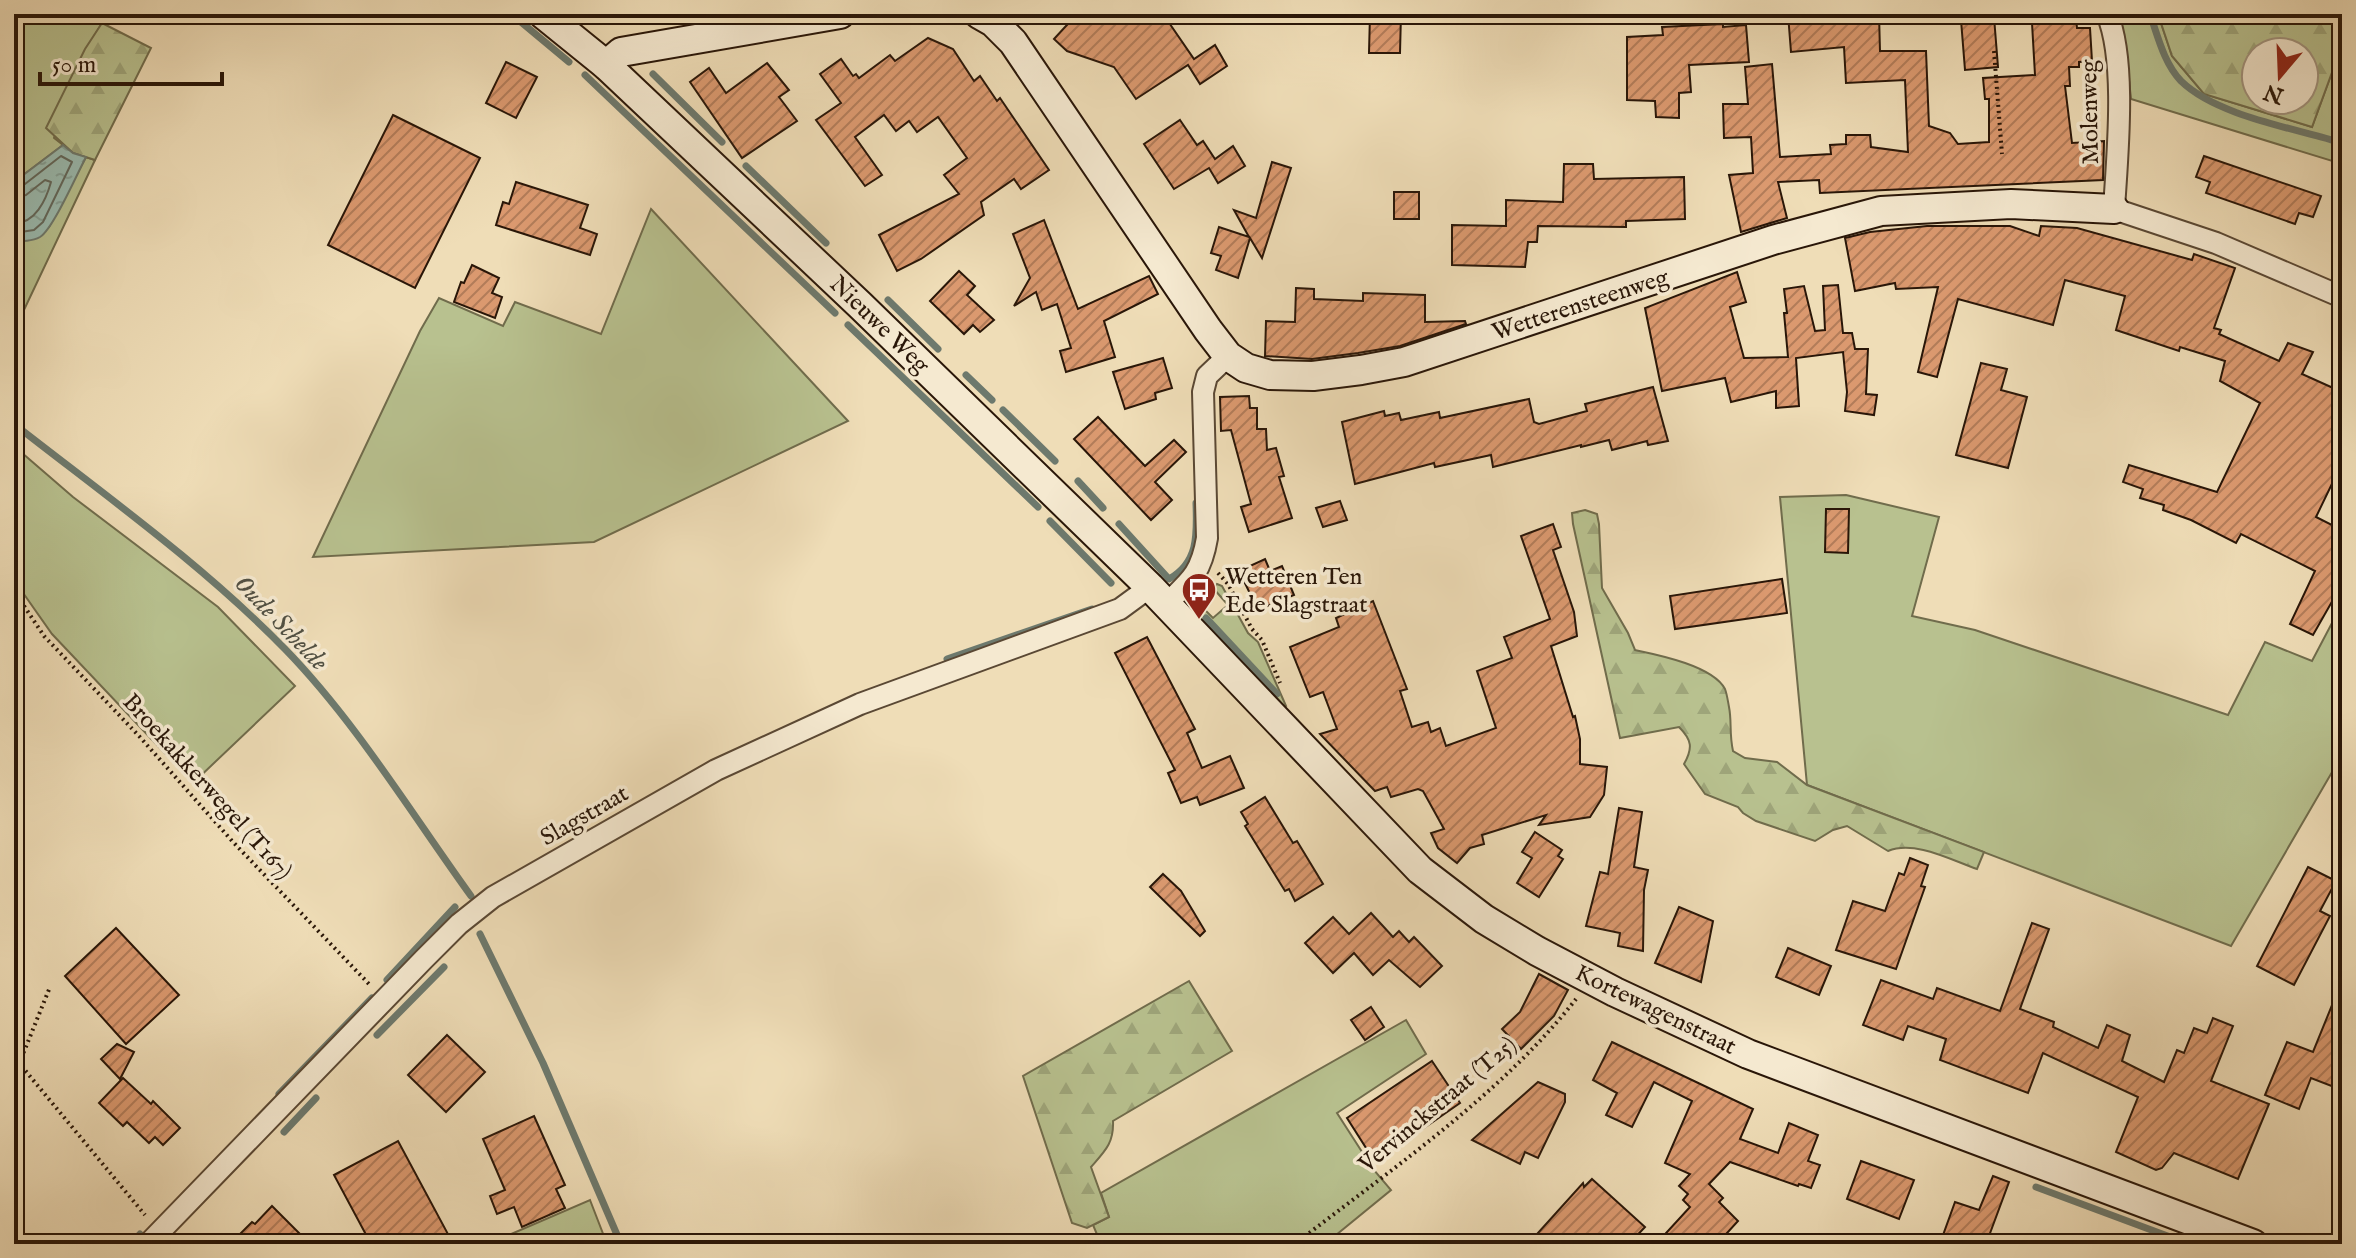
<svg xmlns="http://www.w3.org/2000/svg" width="2356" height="1258" viewBox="0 0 2356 1258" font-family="'IM FELL English',serif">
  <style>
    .grass { fill: #b8c18f; stroke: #706c4c; stroke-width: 2 }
    .forest { fill: url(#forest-firs); stroke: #706c4c; stroke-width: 2; fill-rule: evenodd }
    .water { fill: url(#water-ripples); stroke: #6d796d; stroke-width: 2 }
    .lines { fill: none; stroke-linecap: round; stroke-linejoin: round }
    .shore { stroke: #62685c; stroke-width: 2 }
    .stream { stroke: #6d796d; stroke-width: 7 }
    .building { fill: url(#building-hatch); stroke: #291608; stroke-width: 2 }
    .street-casing { stroke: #5a4834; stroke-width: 24 }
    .secondary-casing { stroke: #291608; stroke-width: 32 }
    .path { stroke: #291608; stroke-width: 4; stroke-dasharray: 2 4; stroke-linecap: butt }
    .street { stroke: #f5e9d0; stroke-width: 20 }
    .secondary { stroke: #f5e9d0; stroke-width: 28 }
    .labels { text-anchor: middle; stroke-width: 7; stroke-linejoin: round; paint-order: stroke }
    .street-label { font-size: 24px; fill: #291608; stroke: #f5e9d0 }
    .poi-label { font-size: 24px; fill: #291608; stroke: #f5e9d0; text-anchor: start }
    .water-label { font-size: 26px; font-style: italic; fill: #515043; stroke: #f5e9d0 }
  </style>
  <defs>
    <pattern id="forest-firs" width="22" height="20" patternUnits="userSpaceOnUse" patternTransform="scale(2)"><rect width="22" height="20" fill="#b8c18f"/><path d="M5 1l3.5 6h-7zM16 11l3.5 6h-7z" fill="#9ea57a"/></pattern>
    <pattern id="water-ripples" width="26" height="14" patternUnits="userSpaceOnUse" patternTransform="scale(2)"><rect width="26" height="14" fill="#9abbb0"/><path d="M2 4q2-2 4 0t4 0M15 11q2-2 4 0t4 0" fill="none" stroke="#85a096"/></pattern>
    <pattern id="building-hatch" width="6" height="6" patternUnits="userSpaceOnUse" patternTransform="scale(2)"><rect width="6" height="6" fill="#db996f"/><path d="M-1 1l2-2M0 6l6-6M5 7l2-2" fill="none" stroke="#b27c59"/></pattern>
  </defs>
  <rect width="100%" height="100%" fill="#efddb7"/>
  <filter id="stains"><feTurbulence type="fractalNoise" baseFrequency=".0025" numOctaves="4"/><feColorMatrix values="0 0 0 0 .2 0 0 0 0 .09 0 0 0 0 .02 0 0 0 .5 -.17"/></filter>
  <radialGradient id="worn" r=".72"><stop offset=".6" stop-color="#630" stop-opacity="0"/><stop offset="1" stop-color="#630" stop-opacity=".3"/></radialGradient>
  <!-- grass -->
  <g class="grass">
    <path d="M 14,14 L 86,14 L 102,23 C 79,60 66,96 54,138 L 63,145 L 14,182 Z"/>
    <polygon points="2116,14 2158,14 2172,56 2204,94 2312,127 2342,45 2342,164 2131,99 2126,52"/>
    <polygon points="86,157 95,160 14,331 14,240 21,242 49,227"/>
    <polygon points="651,209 848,421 594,542 313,557 420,331 439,298 503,326 515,302 601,334"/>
    <polygon points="14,446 73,497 218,607 295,686 193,783 52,634 14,580"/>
    <polygon points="1846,495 1939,517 1912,616 1975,630 2228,715 2265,642 2312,661 2342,604 2342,755 2231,946 1807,785 1780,497"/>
    <polygon points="1217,584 1222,586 1248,633 1258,642 1286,706 1283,707 1189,608 1198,603 1213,618 1228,605 1213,588"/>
    <polygon points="1406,1020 1426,1054 1337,1113 1373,1169 1391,1190 1325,1244 1101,1244 1093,1225 1109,1217 1101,1193"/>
    <polygon points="590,1200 607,1244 488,1244"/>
  </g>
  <!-- forest -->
  <g class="forest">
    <path d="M 2158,14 L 2342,14 L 2342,45 L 2312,127 L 2204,94 L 2172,56 ZM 2256,52 L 2304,52 L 2304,100 L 2256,100 Z"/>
    <polygon points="102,23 151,48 95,160 73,153 46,128 85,49"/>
    <path d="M 1585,510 L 1597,514 L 1599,524 L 1602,588 L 1628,633 L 1635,650 C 1659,655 1713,666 1725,689 C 1727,694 1728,702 1729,707 C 1732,722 1729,733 1733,751 L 1745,758 L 1777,762 L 1807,785 L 1984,852 L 1977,869 C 1951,860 1915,840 1888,851 L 1847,826 L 1833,830 L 1815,841 L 1756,821 L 1743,813 L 1738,807 L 1705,794 L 1684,764 C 1693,748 1692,740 1679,727 L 1620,738 L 1573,524 L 1572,513 Z"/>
    <path d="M 1189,981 L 1232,1051 L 1113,1121 C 1114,1143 1105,1151 1091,1167 L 1109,1217 L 1087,1228 L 1072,1223 L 1023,1076 Z"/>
  </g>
  <!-- water -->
  <path class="water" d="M 63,145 L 73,153 L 86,157 C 77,174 53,229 40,237 C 33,241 21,242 14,240 L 14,182 Z"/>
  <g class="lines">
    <!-- shore -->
    <g class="shore">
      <polyline points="14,188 25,184 61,156 72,162 43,222 34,230 14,233"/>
      <path d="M 14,198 L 26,195 L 45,180 L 51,182 C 46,200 35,224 14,223"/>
    </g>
    <!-- stream -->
    <g class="stream">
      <path d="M 2150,14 C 2158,37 2164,63 2181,81 C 2217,116 2294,128 2342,143"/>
      <polyline points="521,22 569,62"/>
      <polyline points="653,74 722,142"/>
      <polyline points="585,75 835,313"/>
      <polyline points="746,166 826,243"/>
      <polyline points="888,300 938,349"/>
      <polyline points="848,325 1038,507"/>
      <polyline points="966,375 992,400"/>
      <polyline points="1003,410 1055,461"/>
      <path d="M 14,424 C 106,496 203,565 285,649 C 356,722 411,813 471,896"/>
      <polyline points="1078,481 1103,508"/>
      <polyline points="1050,521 1111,583"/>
      <path d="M 1119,524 L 1169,579 C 1199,562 1197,534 1196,503"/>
      <polyline points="1206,618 1277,694"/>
      <polyline points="947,659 1092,609"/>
      <polyline points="480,934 543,1063 621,1244"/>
      <polyline points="387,980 455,907"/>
      <polyline points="377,1035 444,967"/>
      <polyline points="279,1094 372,998"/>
      <polyline points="284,1132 316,1098"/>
      <polyline points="2036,1187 2189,1244"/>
      <polyline points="131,1244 140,1234"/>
    </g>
  </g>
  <!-- building -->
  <g class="building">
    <polygon points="1077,14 1163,14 1194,59 1215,45 1227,66 1200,84 1188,65 1136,99 1114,67 1067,51 1054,39"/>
    <polygon points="1370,14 1401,14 1400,53 1369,53"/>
    <polygon points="1788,14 1879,14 1880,51 1926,51 1929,126 1950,133 1958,144 1989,142 1989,99 1985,99 1983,78 2035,75 2032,23 2076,18 2077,28 2090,28 2092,61 2079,62 2079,67 2069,67 2070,86 2065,86 2072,143 2104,141 2103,180 1820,193 1819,180 1778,182 1787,218 1741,232 1729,175 1753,173 1751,137 1724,138 1723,104 1748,104 1745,67 1772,64 1780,157 1831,154 1830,145 1846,144 1846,135 1870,135 1871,147 1908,152 1905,80 1846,83 1844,47 1791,52"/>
    <polygon points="1994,17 1998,67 1965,70 1961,20"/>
    <polygon points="1723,24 1723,27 1746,25 1749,62 1689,65 1691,92 1679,93 1679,118 1656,117 1655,101 1627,100 1627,37 1663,35 1662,27"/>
    <polygon points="928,38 953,49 974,81 980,76 997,101 1000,98 1049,170 1021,189 1014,179 981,202 984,215 921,259 897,271 879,235 959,194 944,175 967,158 938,117 917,132 909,121 896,131 884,115 855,137 882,175 865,186 816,120 841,103 820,74 841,59 853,76 856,74 859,78 890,55 895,61"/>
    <polygon points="506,62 537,77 516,118 486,103"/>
    <polygon points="767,63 789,90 779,97 797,121 742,158 690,82 709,68 726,93"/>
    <polygon points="393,115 480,158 415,288 328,245"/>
    <polygon points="1180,120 1197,145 1203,141 1215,159 1233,146 1245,166 1218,183 1209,168 1174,189 1144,144"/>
    <polygon points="2204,156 2321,196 2313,217 2299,213 2295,224 2206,193 2210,182 2196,177"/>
    <polygon points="1272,162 1291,168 1262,258 1250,238 1238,278 1216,270 1221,256 1211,253 1219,227 1249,237 1234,210 1256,218"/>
    <polygon points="1564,164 1593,164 1594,179 1684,177 1685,219 1626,221 1626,227 1538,226 1537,242 1528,242 1525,267 1452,265 1452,225 1506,226 1506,200 1563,202"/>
    <polygon points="516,182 588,205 580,228 597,234 590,255 496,225 503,202 509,204"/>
    <rect x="1394" y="192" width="25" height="27"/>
    <polygon points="1044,220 1078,309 1149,276 1158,294 1104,321 1115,357 1066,372 1060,351 1071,348 1057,304 1042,310 1036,292 1014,306 1030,278 1013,234"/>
    <polygon points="1927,226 2010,226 2039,236 2041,226 2077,228 2192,260 2194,254 2235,268 2214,328 2221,330 2219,334 2279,361 2288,343 2313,352 2302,374 2342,392 2342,463 2316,517 2342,530 2342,584 2313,635 2290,624 2315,571 2241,534 2236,543 2191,520 2163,510 2164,505 2140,498 2143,489 2123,482 2129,465 2217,492 2260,403 2220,381 2225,361 2180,347 2179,351 2116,330 2125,296 2065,280 2053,325 1958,299 1937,377 1918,372 1938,287 1896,289 1895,283 1855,291 1845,238 1870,232"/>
    <polygon points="472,265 499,278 492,293 502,297 495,318 454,302 461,282 464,283"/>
    <polygon points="959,271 975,286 967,295 994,320 980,332 973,325 964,334 930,301"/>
    <polygon points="1737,272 1746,302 1730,307 1744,358 1788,357 1784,313 1787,313 1784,289 1804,286 1815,331 1825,330 1823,286 1838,285 1843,333 1852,333 1855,349 1868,349 1866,394 1877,395 1874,415 1845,411 1847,392 1843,352 1796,358 1799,406 1776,408 1776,391 1731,402 1725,378 1662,391 1645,308"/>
    <polygon points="1296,288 1314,289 1314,299 1363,301 1363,293 1425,295 1425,322 1465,321 1466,324 1400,346 1358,353 1312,359 1265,356 1266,321 1295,322"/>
    <polygon points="1163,358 1172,388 1155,393 1156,399 1125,409 1113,372"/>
    <polygon points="1981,363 2007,369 2001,390 2027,397 2008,468 1956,455"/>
    <polygon points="1653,387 1668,441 1648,445 1647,441 1612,450 1609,440 1581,447 1581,445 1493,467 1491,455 1435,467 1434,463 1355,484 1342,422 1384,411 1385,416 1399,413 1401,420 1439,412 1440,418 1529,399 1534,422 1539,424 1587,411 1585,404"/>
    <polygon points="1249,396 1250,408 1257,408 1257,429 1266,429 1267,450 1276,448 1284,476 1279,477 1292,518 1249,532 1241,507 1251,504 1231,430 1221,431 1220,397"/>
    <polygon points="1098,417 1145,466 1174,440 1186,452 1155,482 1172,500 1151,520 1074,439"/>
    <polygon points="1340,501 1347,520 1323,527 1316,508"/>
    <polygon points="1826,509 1849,509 1848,553 1825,552"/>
    <polygon points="1553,524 1561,547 1553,550 1574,612 1577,636 1551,646 1573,717 1575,716 1580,739 1580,764 1607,767 1604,795 1590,817 1539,825 1546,815 1482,835 1484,844 1470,848 1457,863 1438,848 1431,833 1444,829 1423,791 1418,789 1391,797 1387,787 1375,791 1320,734 1337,729 1323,692 1310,697 1290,647 1339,627 1336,618 1373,601 1407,689 1400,691 1412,727 1428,722 1431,732 1440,728 1446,746 1496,728 1477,671 1512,658 1504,637 1550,619 1521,536"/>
    <polygon points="1265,559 1270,571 1282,566 1294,595 1258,610 1239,571"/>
    <polygon points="1782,579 1787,613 1675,629 1670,596"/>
    <polygon points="1147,637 1195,729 1187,733 1202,768 1230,756 1244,788 1200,805 1197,797 1181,803 1168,773 1175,770 1115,653"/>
    <polygon points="1265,797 1293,843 1297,841 1323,884 1295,901 1289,889 1285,891 1245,826 1248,824 1241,812"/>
    <polygon points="1619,808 1642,812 1634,867 1648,870 1644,890 1643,951 1618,946 1620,933 1586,926 1600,872 1608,874"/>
    <polygon points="1535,832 1562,850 1558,856 1563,859 1539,897 1517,883 1532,858 1522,852"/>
    <polygon points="1910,858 1928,865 1921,886 1925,887 1896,969 1836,950 1853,901 1885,911 1899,873 1904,875"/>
    <polygon points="2308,867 2336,881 2320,911 2330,916 2294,985 2257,966"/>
    <polygon points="1163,874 1181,891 1205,931 1200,936 1150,887"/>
    <polygon points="1679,907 1713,921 1701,982 1655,963"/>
    <polygon points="1371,913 1393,937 1399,931 1409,942 1414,937 1442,966 1420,987 1389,960 1373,975 1354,953 1333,973 1305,943 1333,917 1349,934"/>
    <polygon points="2032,923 2049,929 2020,1009 2054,1022 2053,1027 2098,1048 2107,1025 2130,1035 2122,1061 2164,1082 2177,1050 2184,1053 2194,1028 2207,1033 2213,1018 2233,1026 2211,1081 2269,1104 2238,1179 2174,1153 2162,1168 2156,1170 2116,1152 2138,1097 2043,1053 2028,1093 1940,1060 1946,1039 1908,1026 1903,1040 1863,1025 1881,980 1933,999 1937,988 2000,1011"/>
    <polygon points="116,928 179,995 126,1044 65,976"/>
    <polygon points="1788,948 1831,966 1819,995 1776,977"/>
    <polygon points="1539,974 1568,990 1554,1016 1521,1049 1502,1029 1520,1012"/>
    <polygon points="2341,983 2342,1090 2311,1078 2299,1109 2265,1095 2287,1042 2313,1052"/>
    <polygon points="1371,1007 1384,1027 1365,1040 1351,1020"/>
    <polygon points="447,1035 485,1072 446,1112 408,1075"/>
    <polygon points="1612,1042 1753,1109 1740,1139 1778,1153 1789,1123 1818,1135 1808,1161 1820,1165 1811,1188 1799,1184 1798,1186 1730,1162 1709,1184 1723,1198 1719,1202 1738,1221 1717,1244 1656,1244 1690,1207 1683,1200 1688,1194 1679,1186 1690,1174 1665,1163 1692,1101 1654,1082 1632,1127 1606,1115 1617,1093 1593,1080"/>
    <polygon points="117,1044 134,1052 120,1079 101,1059"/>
    <polygon points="1432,1061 1460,1103 1375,1162 1347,1118"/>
    <polygon points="123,1078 151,1104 153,1101 180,1128 163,1145 155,1137 149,1143 127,1122 123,1126 99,1103"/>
    <polygon points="1538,1082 1565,1094 1565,1102 1538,1158 1525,1152 1520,1164 1472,1140"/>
    <polygon points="534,1116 565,1185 556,1189 565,1208 522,1227 514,1207 497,1214 490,1196 505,1190 483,1139"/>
    <polygon points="398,1141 449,1236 435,1244 371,1244 334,1175"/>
    <polygon points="1861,1161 1914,1180 1899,1219 1847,1199"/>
    <polygon points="1993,1176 2009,1182 1986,1244 1959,1244 1942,1238 1955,1202 1979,1210"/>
    <polygon points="1592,1179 1645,1227 1629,1244 1528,1244 1583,1183 1584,1187"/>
    <polygon points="272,1206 310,1244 230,1244 252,1222 255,1224"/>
  </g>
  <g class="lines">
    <defs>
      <g id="street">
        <path d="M 2107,14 C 2127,61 2117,158 2114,209 L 2216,243 L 2342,297"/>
        <path d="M 1165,605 C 1190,581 1201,574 1207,538 L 1203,392 L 1207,376 L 1228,356"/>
        <polyline points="148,1244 423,960 459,924 493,897 716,770 860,704 1120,609 1150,587"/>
      </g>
      <g id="secondary">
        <polyline points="543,14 606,65 860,305 1150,587 1420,870 1484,919 1537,951 1615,992 1748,1054 2253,1244"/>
        <polyline points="979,14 993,22 1013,42 1208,330 1228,356 1246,368 1270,375 1313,376 1361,370 1404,362 1773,240 1881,211 2011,204 2114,209"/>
        <polyline points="606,65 621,52 840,14"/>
      </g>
    </defs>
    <!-- street casing -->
    <use href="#street" class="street-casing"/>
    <!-- secondary casing -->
    <use href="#secondary" class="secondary-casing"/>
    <!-- path -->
    <g class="path">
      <polyline points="1994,51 2002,154"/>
      <polyline points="1218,573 1228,584 1252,629 1262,640 1280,683"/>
      <polyline points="14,591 44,636 139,736 233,842 369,984"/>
      <polyline points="14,616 21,604"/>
      <polyline points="14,1057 145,1215"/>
      <polyline points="19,1064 50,987"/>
      <path d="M 1295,1244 C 1390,1170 1501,1095 1576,999"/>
    </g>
    <!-- street -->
    <use href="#street" class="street"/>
    <!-- secondary -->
    <use href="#secondary" class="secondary"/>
  </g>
  <!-- icons -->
  <defs>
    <symbol id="bus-pin" viewBox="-11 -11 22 30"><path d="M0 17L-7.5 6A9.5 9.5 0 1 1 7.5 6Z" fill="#8f2418" stroke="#f5e9d0"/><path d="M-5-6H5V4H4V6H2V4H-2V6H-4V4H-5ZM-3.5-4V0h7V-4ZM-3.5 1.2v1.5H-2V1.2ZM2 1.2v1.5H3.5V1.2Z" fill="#fff"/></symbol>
  </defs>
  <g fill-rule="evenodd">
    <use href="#bus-pin" x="1179" y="570" width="40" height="54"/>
  </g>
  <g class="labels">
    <!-- street labels -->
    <g class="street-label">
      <text transform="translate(2089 112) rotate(-91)" y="8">Molenweg</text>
      <text transform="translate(1580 304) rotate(-18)" y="8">Wetterensteenweg</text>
      <text transform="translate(880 324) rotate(44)" y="8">Nieuwe Weg</text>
      <text transform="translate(208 786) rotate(48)" y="8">Broekakkerwegel (T167)</text>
      <text transform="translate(584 815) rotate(-30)" y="8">Slagstraat</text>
      <text transform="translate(1656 1009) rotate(26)" y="8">Kortewagenstraat</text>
      <text transform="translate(1437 1104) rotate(-40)" y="8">Vervinckstraat (T25)</text>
    </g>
    <!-- poi labels -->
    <g class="poi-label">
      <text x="1225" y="584">Wetteren Ten<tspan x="1225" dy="28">Ede Slagstraat</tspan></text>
    </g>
    <!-- water labels -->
    <g class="water-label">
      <text transform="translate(282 622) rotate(46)" y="9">Oude Schelde</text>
    </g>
  </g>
  <!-- margin -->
  <rect width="2356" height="1258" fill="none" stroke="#efddb7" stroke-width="48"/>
  <rect x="16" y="16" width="2324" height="1226" fill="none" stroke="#291608" stroke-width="4"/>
  <rect x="24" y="24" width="2308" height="1210" fill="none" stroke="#291608" stroke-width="2"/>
  <!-- north arrow -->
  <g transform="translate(2280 76) rotate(199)"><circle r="38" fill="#f5e9d0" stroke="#a39580" stroke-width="2"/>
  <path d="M0-6L14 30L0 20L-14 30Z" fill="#8f2418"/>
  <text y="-12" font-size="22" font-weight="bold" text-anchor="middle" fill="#291608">N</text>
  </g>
  <!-- scale -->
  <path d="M40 72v12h182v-12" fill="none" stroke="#291608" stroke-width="4"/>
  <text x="52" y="72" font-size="24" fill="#291608" stroke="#f5e9d0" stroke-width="6" paint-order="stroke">50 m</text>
  <rect width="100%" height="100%" filter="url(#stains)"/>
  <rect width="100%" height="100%" fill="url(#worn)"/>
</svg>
